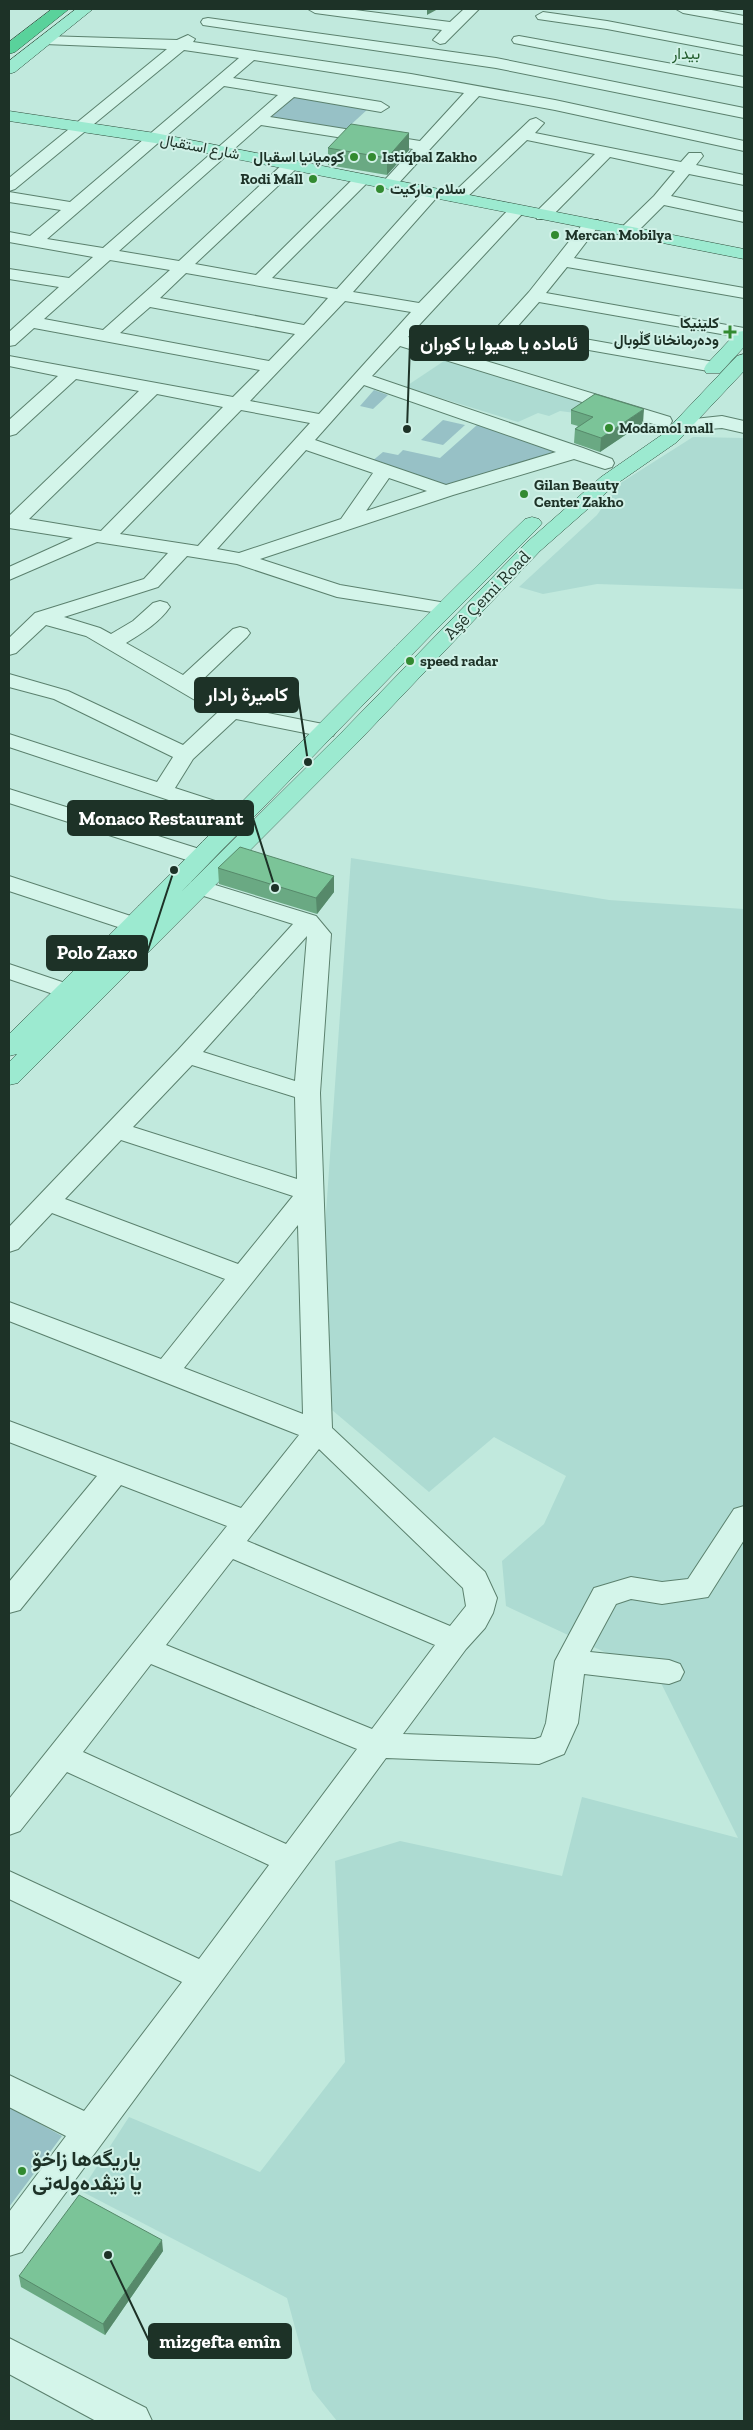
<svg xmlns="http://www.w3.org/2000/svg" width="753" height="2430" viewBox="0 0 753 2430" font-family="'Zilla Slab',Vazirmatn,serif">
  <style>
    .farmland { fill: #addbd2 }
    .green { fill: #97c1c6 }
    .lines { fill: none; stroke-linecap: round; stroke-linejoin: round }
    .minor-casing { stroke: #5b816e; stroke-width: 2 }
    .major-casing { stroke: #2f4f3d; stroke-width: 1 }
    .highway-casing { stroke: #2f4f3d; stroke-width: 1 }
    .minor { fill: #d4f5ea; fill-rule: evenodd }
    .major { fill: #9cead0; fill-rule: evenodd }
    .highway { fill: #59d29b; fill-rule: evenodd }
    .wall { fill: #6aa983 }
    .shaded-wall { fill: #56896a }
    .building { fill: #7bc498; stroke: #56896a }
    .poi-dot { fill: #328a30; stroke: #d0f1e7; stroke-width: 2 }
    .labels { text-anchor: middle; stroke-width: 4; stroke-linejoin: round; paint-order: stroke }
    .far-street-label { font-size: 15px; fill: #1d3227; stroke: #d0f1e7 }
    .far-poi-label { font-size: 15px; font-weight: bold; fill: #1d3227; stroke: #d0f1e7; text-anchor: start }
    .far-neighbourhood-label { font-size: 16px; fill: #215b2c; stroke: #d0f1e7 }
    .street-label { font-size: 18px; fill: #1d3227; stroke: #d0f1e7 }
    .near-poi-label { font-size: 21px; font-weight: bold; fill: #1d3227; stroke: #d0f1e7; text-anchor: start }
    .leader { fill: none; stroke: #1d3227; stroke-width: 2 }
    .callout-dot { fill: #1d3227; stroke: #d0f1e7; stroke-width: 2 }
    .callout { fill: #1d3227; stroke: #1d3227; stroke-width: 2 }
    .callout-label { font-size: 19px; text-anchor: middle; font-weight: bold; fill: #fff }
  </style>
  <rect width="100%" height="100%" fill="#c1e9dd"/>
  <!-- farmland -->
  <g class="farmland">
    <polygon points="447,359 585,401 575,413 560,411 549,416 538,413 518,422 405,387"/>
    <polygon points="693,437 744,438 744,589 597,584 543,594 519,587 597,515 619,484"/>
    <polygon points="351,858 609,900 744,909 744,2421 337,2421 312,2390 287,2298 81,2191 129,2117 260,2172 345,2062 335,1861 400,1841 562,1876 582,1797 738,1838 658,1677 506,1606 502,1561 544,1524 566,1476 494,1437 429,1492 332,1410 324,1241"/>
  </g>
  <!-- green -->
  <g class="green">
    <polygon points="295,96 369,108 344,131 269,119"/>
    <polygon points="374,390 388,395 373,409 360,406"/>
    <polygon points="443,420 465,425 443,445 421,440"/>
    <polygon points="477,425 554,451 553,455 450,487 371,462 383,452 398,455 403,450 440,458"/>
    <polygon points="9,2107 62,2136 9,2207"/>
  </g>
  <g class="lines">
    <defs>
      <g id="minor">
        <polygon points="308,9 347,9 450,22 464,9 479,9 445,43 440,44 433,40 442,30 315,13"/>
        <polygon points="676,9 706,9 744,16 744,24 683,13"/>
        <polygon points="543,12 607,21 744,47 744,55 607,29 538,19 536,16"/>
        <polygon points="208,18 496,58 744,108 744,118 496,68 203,25 201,22 203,19"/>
        <path d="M 188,35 L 195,39 L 193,42 L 411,74 L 555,100 L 744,141 L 744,151 L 555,110 L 479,96 L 395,187 L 383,187 L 381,184 L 413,149 L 261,125 L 119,251 L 179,261 L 285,162 L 297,162 L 299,165 L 297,168 L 195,264 L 256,275 L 356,176 L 368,176 L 370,179 L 368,182 L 272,278 L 337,289 L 426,190 L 438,190 L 440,193 L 438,196 L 353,292 L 419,303 L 511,207 L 523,207 L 525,210 L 523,213 L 408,337 L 471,356 L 529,292 L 586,220 L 598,220 L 600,224 L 574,258 L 744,288 L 744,298 L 567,267 L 546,293 L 744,328 L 744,338 L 539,302 L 517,327 L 714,362 L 720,363 L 723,367 L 720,371 L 714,372 L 509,336 L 486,361 L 670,417 L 672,421 L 670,425 L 663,427 L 400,346 L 372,376 L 583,448 L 612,459 L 614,463 L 612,467 L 605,469 L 574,459 L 453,495 L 260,559 L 340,585 L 452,604 L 455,608 L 452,612 L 445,614 L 337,597 L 237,564 L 187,556 L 158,587 L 64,617 L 100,628 L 111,634 L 133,621 L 153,603 L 160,601 L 167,603 L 170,607 C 159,623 142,633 126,643 L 183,675 L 233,629 L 240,627 L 247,629 L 250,633 L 247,637 L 198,684 L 238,707 L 333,726 L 336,731 L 333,736 L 325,737 L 236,719 L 193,759 L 175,788 L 249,812 L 252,817 L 249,822 L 241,824 L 9,747 L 9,734 L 157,782 L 173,757 L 54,699 L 9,687 L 9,674 L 68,691 L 183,745 L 217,713 L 86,636 L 46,625 L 16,653 L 9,655 L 9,638 L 35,613 L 144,579 L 168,553 L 97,542 L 9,580 L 9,567 L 73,538 L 9,528 L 9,516 L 139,391 L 76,379 L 16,434 L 9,436 L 9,420 L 58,376 L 9,366 L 9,356 L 233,397 L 260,370 L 34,328 L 15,345 L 9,346 L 9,332 L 59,287 L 9,279 L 9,269 L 69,278 L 93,257 L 9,242 L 9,232 L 30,236 L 61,210 L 9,202 L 9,192 L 70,202 L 239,58 L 184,50 L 15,189 L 9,191 L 9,178 L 167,49 L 45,44 L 38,40 L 45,36 L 177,40 ZM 254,60 L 464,93 L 420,141 L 270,117 L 294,97 L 381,112 L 389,107 L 381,102 L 233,78 ZM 224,86 L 278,95 L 103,248 L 47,239 ZM 110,260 L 170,270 L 103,330 L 44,319 ZM 186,273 L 328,298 L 304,325 L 160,298 ZM 345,301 L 411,312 L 319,414 L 250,401 ZM 150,307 L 295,334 L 269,361 L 120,333 ZM 364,385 L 556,452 L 446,485 L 315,440 ZM 157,394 L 223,407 L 101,531 L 29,519 ZM 241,410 L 310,423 L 198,546 L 120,534 ZM 306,450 L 373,473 L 341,519 L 239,553 L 217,549 ZM 389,478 L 427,491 L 366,511 Z"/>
        <polygon points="519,36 744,77 744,87 514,43 512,40 514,37"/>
        <polygon points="536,118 544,123 535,133 681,162 689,153 701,153 703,156 696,165 744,175 744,185 689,174 671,196 744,212 744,222 664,205 634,235 622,235 620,231 622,227 654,196 675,171 610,157 549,219 537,219 535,215 537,211 595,154 527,140 463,201 451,201 449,198 451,195 530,120"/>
        <polygon points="722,416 744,421 744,433 722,428 683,431 676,429 674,425 676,421"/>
        <polygon points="9,789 209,852 212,857 209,862 201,864 193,862 9,803"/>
        <polygon points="9,876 143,920 147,925 143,930 135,932 127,930 9,891"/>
        <path d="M 199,880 L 316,916 L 331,934 L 320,1093 L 332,1428 L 485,1572 L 497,1598 L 493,1613 L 485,1628 L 466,1649 L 403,1734 L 535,1739 L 541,1737 L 546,1723 L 555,1661 L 594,1588 L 631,1577 L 662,1582 L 688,1579 L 734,1509 L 744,1506 L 744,1540 L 708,1597 L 662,1604 L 631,1599 L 616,1604 L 590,1652 L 669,1660 L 680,1664 L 684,1672 L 680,1680 L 669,1684 L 584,1674 L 578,1723 L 564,1754 L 539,1764 L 386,1758 L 22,2252 L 9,2256 L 9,2212 L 66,2136 L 9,2107 L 9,2075 L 84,2111 L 182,1982 L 9,1899 L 9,1871 L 199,1959 L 269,1865 L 67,1772 L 20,1831 L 9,1835 L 9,1799 L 227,1526 L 121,1485 L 20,1610 L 9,1613 L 9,1582 L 97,1476 L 9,1442 L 9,1421 L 241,1508 L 299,1435 L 9,1321 L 9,1302 L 161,1359 L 225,1279 L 52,1213 L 18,1249 L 9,1252 L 9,1227 L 178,1050 L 293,924 L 191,892 L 187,887 L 191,882 ZM 307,936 L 295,1081 L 203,1052 ZM 192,1065 L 295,1097 L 297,1179 L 133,1127 ZM 121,1140 L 293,1196 L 238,1264 L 65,1199 ZM 298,1225 L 303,1414 L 184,1368 ZM 319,1449 L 463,1588 L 466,1606 L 450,1626 L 247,1541 ZM 233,1559 L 435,1645 L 372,1729 L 166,1645 ZM 151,1664 L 357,1749 L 286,1844 L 83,1752 Z"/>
        <polygon points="9,964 74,986 77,991 74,996 65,998 9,979"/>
        <polygon points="9,2338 146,2408 152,2421 96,2421 9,2374"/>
      </g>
      <g id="major">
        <polygon points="76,9 93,9 15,72 9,74 9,61"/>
        <polygon points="9,111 155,133 744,249 744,259 155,143 9,121"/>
        <polygon points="744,331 744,347 720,373 706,373 704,369 706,365 737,332"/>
        <path d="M 744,354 L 744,371 L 677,442 L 615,485 L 540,551 L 358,742 L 18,1083 L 9,1085 L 9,1062 L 17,1054 L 9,1056 L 9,1034 C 183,865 351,688 525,519 L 532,517 L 539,519 L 542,523 L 539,527 L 434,632 L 182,891 L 342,732 L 526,543 L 601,477 L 663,434 L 737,356 Z"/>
      </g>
      <polygon id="highway" points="52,9 69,9 15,52 9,54 9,42"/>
    </defs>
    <!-- minor casing -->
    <use href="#minor" class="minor-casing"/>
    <!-- major casing -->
    <use href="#major" class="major-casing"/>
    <!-- highway casing -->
    <use href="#highway" class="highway-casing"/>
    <!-- minor -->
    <use href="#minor" class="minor"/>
    <!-- major -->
    <use href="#major" class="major"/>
    <!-- highway -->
    <use href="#highway" class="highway"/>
  </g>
  <!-- wall -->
  <g class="wall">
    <polygon points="409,133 409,150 387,175 328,165 328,148"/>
    <polygon points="571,410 643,423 600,452 574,443 575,429 578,426 571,424"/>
    <polygon points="218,868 334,876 334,892 317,914 219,884"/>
    <polygon points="163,2251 105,2335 21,2287 19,2276"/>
  </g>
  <!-- shaded-wall -->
  <g class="shaded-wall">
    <polygon points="427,9 438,9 427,15"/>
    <polygon points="409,133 409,150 387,175 387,158"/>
    <polygon points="644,409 643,423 600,452 601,438"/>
    <polygon points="334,876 334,892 317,914 316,898"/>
    <polygon points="162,2240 163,2251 105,2335 103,2324"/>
  </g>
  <!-- building -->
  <g class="building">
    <polygon points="351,124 409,133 387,158 328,148"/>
    <polygon points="595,394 644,409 601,438 575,429 593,417 571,410"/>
    <polygon points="240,847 334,876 316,898 218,868"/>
    <polygon points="79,2195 162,2240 103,2324 19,2276"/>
  </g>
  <!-- markers -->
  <g class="poi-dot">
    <circle cx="354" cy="157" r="5"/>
    <circle cx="372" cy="157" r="5"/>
    <circle cx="313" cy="179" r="5"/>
    <circle cx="380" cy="189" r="5"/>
    <circle cx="555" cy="235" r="5"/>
    <path d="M727.5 324.5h5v5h5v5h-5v5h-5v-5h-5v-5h5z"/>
    <circle cx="609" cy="428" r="5"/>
    <circle cx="524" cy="494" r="5"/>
    <circle cx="410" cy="661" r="5"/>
    <circle cx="22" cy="2171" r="5"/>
  </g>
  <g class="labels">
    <!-- far-street labels -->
    <g class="far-street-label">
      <text transform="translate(200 147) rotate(11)" y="5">شارع استقبال</text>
    </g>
    <!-- far-poi labels -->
    <g class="far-poi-label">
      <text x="344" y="162" text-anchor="end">كومپانیا اسقبال</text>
      <text x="382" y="162">Istiqbal Zakho</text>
      <text x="303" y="184" text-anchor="end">Rodi Mall</text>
      <text x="390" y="194">سلام ماركيت</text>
      <text x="565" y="240">Mercan Mobilya</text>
      <text x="719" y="328" text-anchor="end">کلینیکا<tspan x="719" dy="17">ودەرمانخانا گڵوبال</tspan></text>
      <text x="619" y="433">Modamol mall</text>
      <text x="534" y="490">Gilan Beauty<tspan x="534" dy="17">Center Zakho</tspan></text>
      <text x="420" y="666">speed radar</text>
    </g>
    <!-- far-neighbourhood labels -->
    <g class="far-neighbourhood-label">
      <text x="686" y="59">بيدار</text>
    </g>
    <!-- street labels -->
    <g class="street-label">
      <text transform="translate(487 595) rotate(-46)" y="6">Aşê Çemi Road</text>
    </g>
    <!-- near-poi labels -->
    <g class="near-poi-label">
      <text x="32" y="2166">یاریگه‌ها زاخۆ<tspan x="32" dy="24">یا نێڤده‌وله‌تی</tspan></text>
    </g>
  </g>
  <!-- callouts -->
  <path class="leader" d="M407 429L410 343M308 762L298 695M275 888L253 818M174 870L147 953M108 2255L149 2341"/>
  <g class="callout-dot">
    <circle cx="407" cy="429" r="5"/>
    <circle cx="308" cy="762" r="5"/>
    <circle cx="275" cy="888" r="5"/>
    <circle cx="174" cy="870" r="5"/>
    <circle cx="108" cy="2255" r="5"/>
  </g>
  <g class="callout">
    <rect x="410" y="326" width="178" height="34" rx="5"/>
    <rect x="195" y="678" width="103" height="34" rx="5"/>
    <rect x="68" y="801" width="185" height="34" rx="5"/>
    <rect x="47" y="936" width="100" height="34" rx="5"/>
    <rect x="149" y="2324" width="142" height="34" rx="5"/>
  </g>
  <g class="callout-label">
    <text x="499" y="350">ئاماده یا هیوا یا کوران</text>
    <text x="247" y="701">كاميرة رادار</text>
    <text x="161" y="825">Monaco Restaurant</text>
    <text x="97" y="959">Polo Zaxo</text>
    <text x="220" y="2348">mizgefta emîn</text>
  </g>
  <!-- border -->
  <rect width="753" height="2430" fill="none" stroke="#1d3227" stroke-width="20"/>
</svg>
